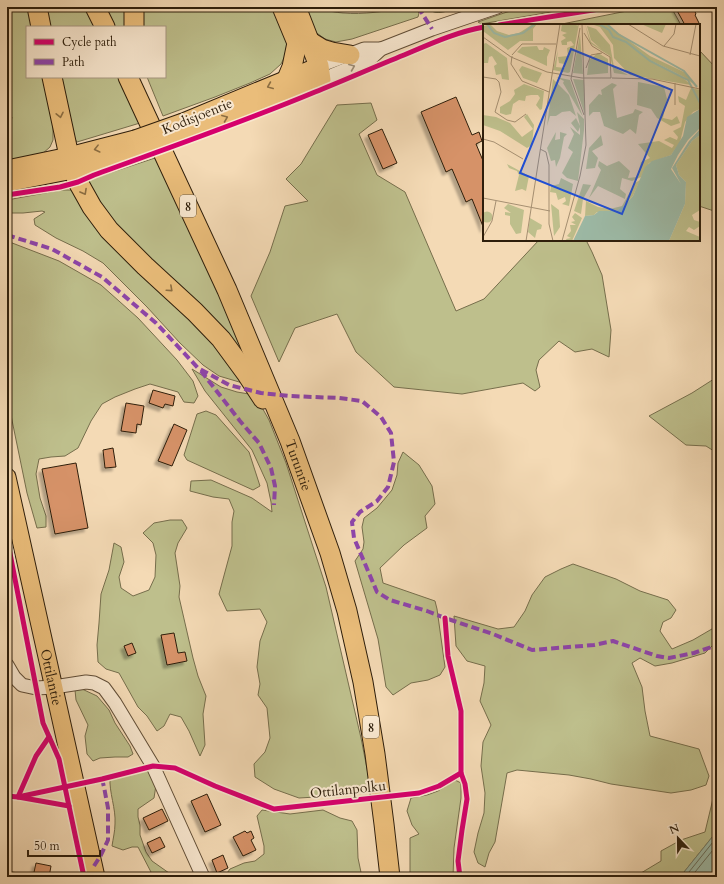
<svg xmlns="http://www.w3.org/2000/svg" width="724" height="884" viewBox="0 0 724 884" font-family="Cardo,serif">
  <style>
    .green { fill: #bebf8c; stroke: #766e4c }
    .water { fill: #9dbba8; stroke: #717c69 }
    .lines { fill: none; stroke-linecap: round; stroke-linejoin: round }
    .shore { stroke: #666c5a; stroke-width: 1 }
    .building { fill: #d69267; stroke: #2e1e0b; filter: url(#shadow) }
    .minor-casing { stroke: #604d36; stroke-width: 15 }
    .major-casing { stroke: #2e1e0b; stroke-width: 19 }
    .highway-casing { stroke: #2e1e0b; stroke-width: 21 }
    .minor { stroke: #f8e7cf; stroke-width: 13 }
    .major { stroke: #eabd7a; stroke-width: 17 }
    .highway { stroke: #eabd7a; stroke-width: 19 }
    .major-bridge-casing { stroke: #2e1e0b; stroke-width: 19; stroke-linecap: butt }
    .major-bridge { stroke: #eabd7a; stroke-width: 17 }
    .quiet { stroke: #8e44ad; stroke-width: 4; stroke-dasharray: 8 4; stroke-linecap: butt }
    .cycleway-casing { stroke: #f8e7cf; stroke-width: 8 }
    .cycleway { stroke: #d6006c; stroke-width: 5 }
    .oneway { stroke: #9d8d77 }
    .oneway2 { stroke: #8c6e42 }
    .labels { text-anchor: middle; stroke-width: 4; stroke-linejoin: round; paint-order: stroke }
    .shield { fill: #f8e7cf; stroke: #6b5a46; stroke-width: 1 }
    .shield-label { font-size: 13px; font-weight: bold; fill: #2e1e0b }
    .street-label { font-size: 14px; fill: #2e1e0b; stroke: #f8e7cf }
    .inset-river { fill: none; stroke: #9dbba8; stroke-width: 2 }
    .inset-road { fill: none; stroke: #a58f71; stroke-width: 1 }
    .view { fill: #1d4ed8; fill-opacity: 0.15; stroke: #1d4ed8; stroke-width: 2 }
    .inset-edge { fill: none; stroke: #2e1e0b; stroke-width: 2 }
  </style>
  <defs>
    <filter id="shadow"><feDropShadow dx="-3.5" dy="3.5" stdDeviation="1" flood-color="#0004"/></filter>
  </defs>
  <rect width="100%" height="100%" fill="#f4dab5"/>
  <filter id="stains"><feTurbulence type="fractalNoise" baseFrequency=".005" numOctaves="4"/><feColorMatrix values="0 0 0 0 .2 0 0 0 0 .09 0 0 0 0 .02 0 0 0 .5 -.17"/></filter>
  <radialGradient id="worn" r=".72"><stop offset=".6" stop-color="#630" stop-opacity="0"/><stop offset="1" stop-color="#630" stop-opacity=".3"/></radialGradient>
  <!-- green -->
  <g class="green">
    <polygon points="7,7 31,7 35,27 27,27 27,77 45,77 53,119 53,140 50,147 42,154 7,163 7,129 10,128 12,117 7,113"/>
    <polygon points="44,7 87,7 97,27 48,27"/>
    <polygon points="105,7 130,7 129,27 114,27"/>
    <polygon points="138,7 275,7 288,41 287,52 281,64 270,74 250,83 215,97 163,116 147,77 165,77 165,27 137,27"/>
    <path d="M 303,7 C 317,7 329,12 343,13 C 364,15 384,11 405,8 L 407,7 L 414,7 L 419,13 L 418,17 L 352,39 L 336,42 L 325,39 L 314,31 Z"/>
    <path d="M 427,7 L 459,7 C 447,11 438,16 427,9 Z"/>
    <polygon points="523,7 580,7 481,24 478,22 501,14"/>
    <polygon points="647,7 671,7 681,25 557,25"/>
    <polygon points="699,50 716,68 717,71 717,212 699,206"/>
    <polygon points="59,77 120,77 140,123 77,142 73,136"/>
    <polygon points="371,103 377,120 359,134 377,175 405,192 456,311 484,299 539,240 586,240 592,252 602,275 611,330 609,357 592,349 575,352 559,341 539,360 536,370 540,387 535,391 523,383 462,394 394,387 356,352 337,314 295,328 279,362 251,296 270,252 285,206 308,201 286,179 301,164 337,105"/>
    <polygon points="158,157 253,369 118,229 89,186 88,180"/>
    <polygon points="61,190 72,190 211,334 246,384 219,376 203,365 180,343 147,307 103,263 83,251 56,238 35,225 34,219 45,212 42,211 23,213 7,213 7,200"/>
    <polygon points="7,241 59,261 101,285 138,318 177,360 193,381 198,396 194,403 184,402 178,392 150,384 135,389 115,397 102,404 91,421 78,448 65,456 51,457 39,459 36,474 40,498 46,516 46,527 37,528 27,493 7,396"/>
    <polygon points="192,369 221,387 237,392 255,395 269,420 286,463 326,587 361,738 371,789 348,791 316,797 299,798 274,789 255,777 254,764 265,752 270,738 267,708 258,695 260,684 257,667 260,641 267,622 260,609 227,611 219,594 232,546 232,522 234,511 229,499 213,497 190,491 191,481 211,480 252,498 272,512 271,502 267,483 252,450 205,391"/>
    <polygon points="717,377 717,453 706,446 686,445 649,416 692,393"/>
    <polygon points="206,411 216,415 249,452 260,486 253,490 187,460 184,455 197,414"/>
    <polygon points="403,452 419,465 432,486 435,504 425,516 427,528 404,545 380,568 383,583 435,601 437,609 445,667 440,675 428,680 411,683 393,695 386,687 378,639 355,561 363,549 364,542 362,527 364,518 377,508 392,490 397,475 398,463"/>
    <polygon points="170,520 182,520 187,528 178,543 175,553 180,586 179,597 193,658 198,676 206,696 203,714 205,745 200,756 189,731 181,717 170,714 164,726 157,731 147,716 138,707 119,673 106,669 98,662 97,645 99,623 101,594 109,570 114,543 121,547 124,562 119,577 121,588 133,596 149,590 155,577 156,555 153,543 143,533 154,523"/>
    <polygon points="573,564 616,579 640,591 668,600 676,610 671,618 663,622 660,631 672,649 693,640 717,626 717,641 705,653 672,663 655,666 640,658 632,663 642,687 645,711 650,736 699,749 709,776 706,785 691,790 671,793 611,784 591,779 569,775 517,770 507,773 495,842 489,853 485,867 478,863 474,852 478,833 484,813 485,793 481,766 483,742 491,725 480,701 484,683 485,666 467,661 456,646 454,616 498,629 514,627 525,611 532,595 545,577 561,569"/>
    <polygon points="82,689 97,696 109,710 115,723 130,746 133,754 128,757 115,757 100,758 93,761 87,754 85,736 88,725 76,700 75,690"/>
    <path d="M 143,770 L 151,772 L 156,785 L 154,798 L 138,809 L 138,817 L 140,825 L 140,835 L 146,852 L 152,861 L 169,873 L 170,877 L 155,877 L 152,874 L 138,847 L 132,847 L 123,850 L 112,846 C 113,839 115,831 115,824 C 116,808 109,793 110,777 Z"/>
    <polygon points="455,780 461,783 461,798 454,848 453,877 410,877 410,838 419,834 412,825 407,811 411,798 427,795 438,791"/>
    <polygon points="717,782 717,827 713,836 680,877 640,877 641,873 661,861 661,851 681,840 705,832"/>
    <polygon points="262,810 290,814 323,810 340,818 352,821 357,830 358,858 362,877 224,877 230,869 244,863 255,861 264,854 264,846 257,816"/>
    <polygon points="7,871 40,877 7,877"/>
  </g>
  <!-- water -->
  <polygon class="water" points="717,827 717,877 680,877 713,836"/>
  <g class="lines">
    <!-- shore -->
    <g class="shore">
      <polyline points="685,877 717,837"/>
      <polyline points="691,877 717,845"/>
    </g>
  </g>
  <!-- building -->
  <g class="building">
    <polygon points="675,7 693,7 696,14 695,15 700,25 685,25"/>
    <polygon points="456,97 472,135 479,132 482,141 476,144 484,163 484,229 472,199 466,202 452,169 446,172 421,112"/>
    <polygon points="382,129 397,163 383,169 368,135"/>
    <polygon points="153,390 175,396 173,406 165,404 163,408 149,403"/>
    <polygon points="126,403 144,406 141,425 137,424 136,433 121,431"/>
    <polygon points="174,424 187,430 172,466 158,461"/>
    <polygon points="113,448 116,467 105,468 103,450"/>
    <polygon points="76,463 88,528 55,534 42,469"/>
    <polygon points="174,633 178,653 185,652 187,661 167,665 161,635"/>
    <polygon points="132,643 136,653 128,656 124,646"/>
    <polygon points="207,794 221,825 205,832 191,801"/>
    <polygon points="162,809 168,821 149,830 143,818"/>
    <polygon points="245,831 247,833 251,831 254,838 251,840 256,850 243,856 233,837"/>
    <polygon points="160,837 165,847 152,853 147,843"/>
    <polygon points="223,855 228,868 217,873 212,860"/>
    <polygon points="36,863 51,866 49,877 33,877"/>
  </g>
  <g class="lines">
    <defs>
      <g id="minor">
        <polyline points="319,66 364,49 381,49"/>
        <polyline points="321,80 369,60 381,49 432,29 497,7"/>
        <polyline points="7,665 14,677 22,685 36,688 54,687 86,682 94,683 104,688 115,703 153,766 203,877"/>
      </g>
      <g id="major">
        <polyline points="183,122 287,79 319,66"/>
        <polyline points="189,133 321,80"/>
        <polyline points="7,169 69,156 135,139"/>
        <polyline points="7,183 73,170 141,151"/>
        <path id="s1" d="M 7,477 L 96,877"/>
      </g>
      <g id="highway">
        <polyline points="37,7 41,27"/>
        <polyline points="95,7 105,27"/>
        <polyline points="282,7 297,43 292,67 287,79"/>
        <polyline points="296,7 319,66 321,80"/>
        <polyline points="134,27 134,7"/>
        <polyline points="309,41 322,49 332,52 350,55"/>
        <polyline points="52,77 69,156 73,170 78,182 92,207 109,230 145,266 195,312 221,339 246,373 263,399"/>
        <path id="s2" d="M 128,77 L 227,290 L 290,441 L 330,553 L 347,611 L 363,682 L 375,754 L 384,824 L 390,877"/>
      </g>
    </defs>
    <!-- minor casing -->
    <use href="#minor" class="minor-casing"/>
    <!-- major casing -->
    <use href="#major" class="major-casing"/>
    <!-- highway casing -->
    <use href="#highway" class="highway-casing"/>
    <!-- minor -->
    <use href="#minor" class="minor"/>
    <!-- major -->
    <use href="#major" class="major"/>
    <!-- highway -->
    <use href="#highway" class="highway"/>
    <defs>
      <g id="major-bridge">
        <polyline points="135,139 183,122"/>
        <polyline points="141,151 189,133"/>
      </g>
    </defs>
    <!-- major-bridge casing -->
    <use href="#major-bridge" class="major-bridge-casing"/>
    <!-- major-bridge -->
    <use href="#major-bridge" class="major-bridge"/>
    <!-- quiet -->
    <g class="quiet">
      <polyline points="418,7 432,29"/>
      <polyline points="7,235 52,249 102,277 156,323 198,368 229,385 261,393 289,396 339,398 362,401 381,417 391,433 394,462 388,487 377,501 360,512 352,522 354,538 377,592 390,600 427,611 445,618 493,634 532,650 594,645 613,641 657,656 669,658 694,653 717,645"/>
      <polyline points="201,371 240,421 259,443 271,468 275,486 274,505"/>
      <polyline points="94,866 101,855 108,840 108,808 104,787 102,779"/>
    </g>
    <defs>
      <g id="cycleway">
        <polyline points="499,25 612,7"/>
        <path d="M 7,195 L 60,187 L 78,182 L 94,175 C 168,148 243,122 315,92 C 345,80 374,67 404,55 C 430,44 456,32 484,27"/>
        <polyline points="7,538 43,723 59,759 84,877"/>
        <polyline points="49,737 36,756 18,797 69,806"/>
        <polyline points="7,796 18,797 102,779 153,766 175,768 215,786 274,809 419,793 439,786 461,773 461,711 448,656 445,618"/>
        <polyline points="460,877 458,861 462,830 467,799 465,784 461,773"/>
      </g>
    </defs>
    <!-- cycleway casing -->
    <use href="#cycleway" class="cycleway-casing"/>
    <!-- cycleway -->
    <use href="#cycleway" class="cycleway"/>
  </g>
  <!-- one-way arrows -->
  <defs><path id="oneway-chevron" d="M-2-3.5L2.5 0L-2 3.5" fill="none" stroke-width="1.6" stroke-linecap="round" stroke-linejoin="round"/></defs>
  <use class="oneway" href="#oneway-chevron" transform="translate(352 67) rotate(-22)"/>
  <g class="oneway2">
    <use href="#oneway-chevron" transform="translate(270 86) rotate(157)"/>
    <use href="#oneway-chevron" transform="translate(60 115) rotate(78)"/>
    <use href="#oneway-chevron" transform="translate(225 118) rotate(-22)"/>
    <use href="#oneway-chevron" transform="translate(97 149) rotate(166)"/>
    <use href="#oneway-chevron" transform="translate(84 192) rotate(61)"/>
    <use href="#oneway-chevron" transform="translate(170 289) rotate(42)"/>
  </g>
  <g class="labels">
    <!-- shield labels -->
    <g class="shield">
      <rect x="180" y="195" width="16" height="22" rx="3"/>
      <rect x="363" y="716" width="16" height="22" rx="3"/>
    </g>
    <g class="shield-label">
      <text x="188" y="211">8</text>
      <text x="371" y="732">8</text>
    </g>
    <!-- street labels -->
    <g class="street-label">
      <text transform="translate(197 116) rotate(-22)" y="5">Kodisjoentie</text>
      <text dy="5" stroke="none"><textPath href="#s2" startOffset="424">Turuntie</textPath></text>
      <text dy="5" stroke="none"><textPath href="#s1" startOffset="205">Ottilantie</textPath></text>
      <text transform="translate(348 789) rotate(-6)" y="5">Ottilanpolku</text>
    </g>
  </g>
  <!-- overview -->
  <g transform="translate(483 24)">
    <rect width="217" height="217" fill="#f4dab5"/>
    <path d="M 7,0 L 14,7 L 26,11 L 36,9 L 50,0 L 54,0 L 50,5 L 50,17 L 37,17 L 25,26 L 0,7 L 1,2 ZM 79,0 L 93,0 L 94,2 L 96,0 L 87,48 L 85,49 L 70,46 L 75,26 L 73,43 L 82,44 L 81,40 L 76,39 L 75,33 L 85,32 L 84,24 L 91,21 L 88,17 L 84,18 L 84,21 L 79,21 L 78,17 L 83,14 L 79,11 L 84,9 L 78,7 ZM 102,0 L 108,18 L 118,25 L 108,16 L 104,2 L 113,5 L 127,21 L 131,43 L 145,51 L 131,49 L 127,32 L 107,19 ZM 108,0 L 123,0 L 167,32 L 203,49 L 212,61 L 201,53 L 167,36 L 199,53 L 208,61 L 147,51 L 131,34 L 130,21 L 117,3 ZM 158,0 L 183,0 L 179,9 ZM 97,10 L 100,50 L 90,49 ZM 3,19 L 24,34 L 26,56 L 19,55 L 18,50 L 13,51 L 11,42 L 14,40 L 9,32 L 6,33 L 5,39 L 0,39 L 0,20 ZM 54,22 L 56,26 L 60,26 L 61,23 L 67,26 L 64,33 L 64,42 L 34,28 L 39,23 ZM 115,29 L 125,35 L 125,49 L 104,51 L 106,36 ZM 39,42 L 59,49 L 54,59 L 40,54 L 36,46 ZM 73,53 L 87,56 L 100,93 L 80,59 L 81,57 ZM 70,55 L 86,71 L 93,92 L 87,87 L 79,88 L 73,92 L 67,92 L 64,102 ZM 90,55 L 101,56 L 102,91 ZM 155,58 L 181,63 L 184,75 L 180,94 L 189,96 L 194,92 L 197,99 L 188,102 L 174,94 L 168,85 L 154,81 ZM 129,59 L 134,61 L 130,65 L 134,94 L 150,89 L 152,85 L 160,88 L 156,91 L 153,110 L 147,105 L 140,110 L 121,102 L 117,88 L 110,88 L 106,92 L 106,81 L 116,70 L 119,71 L 118,66 ZM 41,60 L 61,67 L 59,85 L 57,86 L 53,81 L 57,74 L 55,71 L 48,71 L 43,72 L 42,77 L 36,76 L 30,80 L 28,90 L 23,91 L 17,89 L 17,83 L 27,77 L 32,70 L 31,66 ZM 208,64 L 217,66 L 217,85 L 210,88 L 202,98 L 197,118 L 188,131 L 166,139 L 158,153 L 149,157 L 139,154 L 137,165 L 143,170 L 142,175 L 115,162 L 106,174 L 118,146 L 115,142 L 116,137 L 124,142 L 136,137 L 147,147 L 145,154 L 154,153 L 158,138 L 167,134 L 155,120 L 176,117 L 189,124 L 191,121 L 181,116 L 187,113 L 194,116 L 195,113 L 190,107 L 198,103 L 202,82 L 196,78 L 195,72 L 203,76 ZM 94,88 L 101,95 L 101,106 L 95,157 L 84,154 L 79,149 L 90,128 L 85,124 L 91,110 L 87,103 L 97,111 L 97,103 L 95,108 L 88,99 L 93,94 L 97,102 ZM 44,90 L 51,101 L 49,121 L 44,124 L 17,107 L 0,101 L 0,91 L 13,93 L 27,99 L 39,113 L 50,105 L 41,93 ZM 73,108 L 72,116 L 77,115 L 77,108 L 84,110 L 81,113 L 77,134 L 73,143 L 72,136 L 68,137 L 64,124 ZM 118,111 L 120,121 L 109,127 L 115,134 L 112,144 L 103,145 L 106,124 ZM 217,111 L 217,186 L 209,191 L 211,196 L 217,198 L 217,202 L 211,206 L 206,203 L 203,207 L 217,213 L 217,217 L 186,217 L 202,180 L 203,158 L 196,151 L 193,141 L 209,117 ZM 24,140 L 46,152 L 43,167 L 39,165 L 32,167 L 36,151 L 34,147 L 26,144 ZM 78,154 L 90,160 L 86,182 L 79,180 L 83,177 L 82,173 L 75,176 L 73,169 L 67,168 L 68,162 L 76,160 ZM 157,156 L 150,172 L 140,183 L 133,187 L 114,188 L 111,191 L 102,192 L 103,177 L 115,183 L 127,185 L 139,182 L 152,159 ZM 100,160 L 108,161 L 100,175 L 98,190 L 91,187 ZM 25,180 L 41,186 L 38,209 L 33,210 L 27,200 L 27,192 L 22,191 L 22,188 L 28,189 L 21,184 ZM 68,180 L 76,186 L 77,203 L 71,212 ZM-1.5 193a5.5 5.5 0 1 1 11 0a5.5 5.5 0 1 1-11 0ZM 92,189 L 99,194 L 89,217 L 84,217 L 83,215 L 88,214 L 84,212 L 88,207 L 87,201 L 93,201 L 88,198 L 92,197 L 89,193 ZM 47,194 L 59,201 L 58,205 L 54,206 L 52,214 L 45,208 Z" fill="#bebf8c"/>
    <path d="M 217,85 L 217,104 L 205,116 L 195,131 L 188,145 L 198,160 L 189,144 L 206,117 L 217,105 L 217,111 L 209,117 L 193,141 L 196,151 L 203,158 L 202,180 L 186,217 L 90,217 L 102,192 L 111,191 L 116,187 L 133,187 L 142,181 L 150,172 L 162,143 L 169,137 L 188,131 L 200,112 L 204,93 Z" fill="#9dbba8"/>
    <path class="inset-river" d="M 4,0 L 11,9 L 22,13 L 40,9 L 52,0M 116,0 L 126,6 L 130,13 L 143,18 L 167,37 L 205,56 L 217,79M 124,0 L 135,10 L 201,47 L 214,63"/>
    <path class="inset-road" d="M 145,0 L 180,22 L 217,32M 97,4 L 88,55 L 101,91M 101,9 L 109,22 L 127,33 L 128,54M 0,13 L 28,33 L 64,48 L 99,54 L 128,54M 181,22 L 191,10 L 193,0M 29,31 L 39,20 L 73,20M 207,31 L 213,0M 29,32 L 28,40 L 39,57 L 66,68M 103,44 L 108,31 L 119,29M 0,53 L 13,55 L 16,58 L 18,68 L 12,88 L 24,96 L 32,98 L 43,90M 129,54 L 169,55 L 217,65M 192,59 L 192,81M 0,115 L 11,118 L 40,135M 57,125 L 63,128 L 66,141 L 66,200 L 70,217M 0,174 L 67,187M 0,213 L 9,197 L 13,177M 43,217 L 77,0M 79,217 L 97,152 L 103,121 L 99,0"/>
    <path class="view" d="M 88,25 L 189,66 L 139,190 L 37,149 Z"/>
    <rect width="217" height="217" class="inset-edge"/>
  </g>
  <!-- margin -->
  <rect width="724" height="884" fill="none" stroke="#f4dab5" stroke-width="24"/>
  <rect x="8" y="8" width="708" height="868" fill="none" stroke="#2e1e0b" stroke-width="2"/>
  <rect x="12" y="12" width="700" height="860" fill="none" stroke="#2e1e0b"/>
  <!-- legend -->
  <rect x="26" y="26" width="140" height="52" fill="#f8e7cf" stroke="#a79781"/>
  <rect x="34" y="39" width="20" height="6" fill="#d6006c" stroke="#a79781"/>
  <text x="62" y="46" font-size="12" fill="#2e1e0b">Cycle path</text>
  <rect x="34" y="59" width="20" height="6" fill="#8e44ad" stroke="#a79781"/>
  <text x="62" y="66" font-size="12" fill="#2e1e0b">Path</text>
  <!-- north arrow -->
  <g transform="translate(678 838) rotate(338)" stroke="#f8e7cf" stroke-width="3" paint-order="stroke">
  <path d="M0-3L7 15L0 10L-7 15Z" fill="#2e1e0b"/>
  <text y="-6" font-size="11" font-weight="bold" text-anchor="middle" fill="#2e1e0b">N</text>
  </g>
  <!-- scale -->
  <path d="M28 850v6h72v-6" fill="none" stroke="#2e1e0b" stroke-width="2"/>
  <text x="34" y="850" font-size="12" fill="#2e1e0b" stroke="#f8e7cf" stroke-width="3" paint-order="stroke">50 m</text>
  <rect width="100%" height="100%" filter="url(#stains)"/>
  <rect width="100%" height="100%" fill="url(#worn)"/>
</svg>
